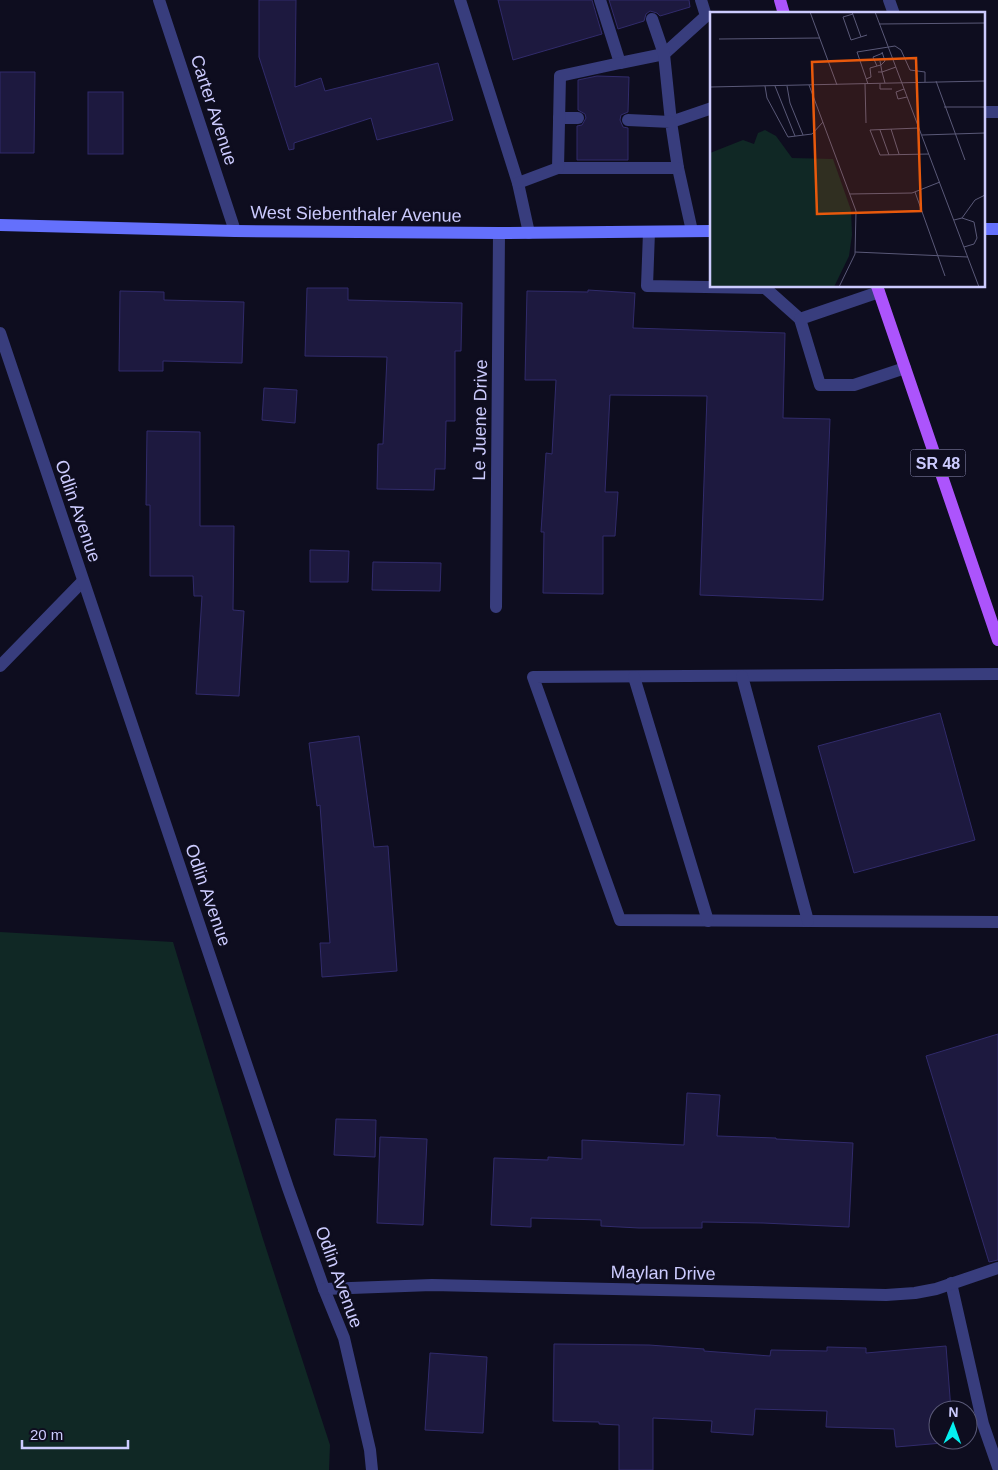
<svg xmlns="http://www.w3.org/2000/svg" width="998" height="1470" viewBox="0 0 998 1470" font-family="Helvetica,sans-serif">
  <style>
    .green { fill: #102825 }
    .building { fill: #1d193f; stroke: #312b6b }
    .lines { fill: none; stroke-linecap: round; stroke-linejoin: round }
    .lane { stroke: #383d7d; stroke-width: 12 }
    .street { stroke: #383d7d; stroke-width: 12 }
    .secondary { stroke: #6470fc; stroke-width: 12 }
    .primary { stroke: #ac54fc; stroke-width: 12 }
    .labels { text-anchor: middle; stroke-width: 5; stroke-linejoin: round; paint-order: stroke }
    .shield { fill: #0e0d1f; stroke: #9392bb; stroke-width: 1 }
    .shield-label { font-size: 16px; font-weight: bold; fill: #cccbfe }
    .street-label { font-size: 18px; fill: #cccbfe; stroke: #0e0d1f }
    .inset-road { fill: none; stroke: #5a5978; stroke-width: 1 }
    .view { fill: #e8590c; fill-opacity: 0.15; stroke: #e8590c; stroke-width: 2.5 }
    .inset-edge { fill: none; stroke: #cccbfe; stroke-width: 2.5 }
  </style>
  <rect width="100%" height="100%" fill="#0e0d1f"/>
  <!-- green -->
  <polygon class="green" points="0,932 173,942 263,1239 330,1445 329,1470 0,1470"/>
  <!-- building -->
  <g class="building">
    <polygon points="259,0 296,0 295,87 321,78 325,91 438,63 453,120 377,140 371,118 294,143 294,149 289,150 259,57"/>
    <polygon points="498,0 592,0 602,34 513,60"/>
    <polygon points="609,0 689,0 690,7 660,16 657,13 650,11 646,14 644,21 618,29"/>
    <polygon points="0,72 35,72 34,153 0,153"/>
    <polygon points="597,76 629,77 628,112 621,115 620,120 623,127 628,128 628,160 577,160 577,126 582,125 586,118 585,114 578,110 578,80"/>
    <rect x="88" y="92" width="35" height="62"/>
    <polygon points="307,288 348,288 348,300 462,303 461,351 455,351 455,421 446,421 445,469 435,469 434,490 377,489 378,444 383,444 387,357 305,356"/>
    <polygon points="588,290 635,293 633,328 785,333 783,418 830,419 823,600 700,595 707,396 610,395 605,492 618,492 615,536 603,536 603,594 543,593 544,532 541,532 546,453 552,454 556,380 525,380 527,291 588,292"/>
    <polygon points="120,291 164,292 164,300 244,302 242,363 163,361 163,371 119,371"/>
    <polygon points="264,388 297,390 295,423 262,420"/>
    <polygon points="147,431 200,432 200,526 234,526 233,610 244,611 239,696 196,694 202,596 194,596 193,576 150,576 150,505 146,505"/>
    <polygon points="310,550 349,551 348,582 310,582"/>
    <polygon points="373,562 441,563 440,591 372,590"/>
    <polygon points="940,713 975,840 854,873 818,746"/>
    <polygon points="359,736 374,847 388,846 397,971 322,977 320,943 330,943 320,805 317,806 309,743"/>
    <polygon points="998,1034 998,1260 989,1262 926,1056"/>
    <polygon points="687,1093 720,1095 717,1136 776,1138 776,1139 853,1143 849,1227 763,1223 702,1222 702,1228 639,1228 601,1226 601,1220 531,1218 531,1227 491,1225 494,1158 548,1160 548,1157 582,1159 582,1140 684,1145"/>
    <polygon points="336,1119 376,1120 375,1157 334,1155"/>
    <polygon points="380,1137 427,1139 423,1225 377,1223"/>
    <polygon points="554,1344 649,1345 704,1349 704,1351 770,1356 771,1350 827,1351 827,1347 866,1348 866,1353 946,1346 951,1410 938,1410 938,1440 953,1440 954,1442 896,1447 894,1429 826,1427 827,1411 755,1409 753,1435 711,1432 712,1421 653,1418 653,1470 619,1470 619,1425 599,1424 599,1422 553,1421"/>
    <polygon points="430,1353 487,1357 483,1433 425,1430"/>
  </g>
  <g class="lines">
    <!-- lane -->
    <g class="lane">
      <polyline points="460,0 518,183 529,233"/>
      <polyline points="600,0 620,63 664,54 706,16 701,0"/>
      <polyline points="889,0 894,14"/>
      <polyline points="652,19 664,54 671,122 712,108"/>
      <polyline points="984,112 998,112"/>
      <polyline points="559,118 578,118"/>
      <polyline points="628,120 671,122 678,168 692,231"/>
      <polyline points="558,168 678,168"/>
      <polyline points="518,183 558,168 560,76 620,63"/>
      <polyline points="649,232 647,286 763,288"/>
      <polyline points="763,286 800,319"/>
      <polyline points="879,292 800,319 820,385 854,385 905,368"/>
      <polyline points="0,666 83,581"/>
      <polyline points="998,674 533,677 620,920 998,922"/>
      <polyline points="742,676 808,921"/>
      <polyline points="634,677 708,921"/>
      <polyline points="951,1283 983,1424 998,1467"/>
    </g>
    <!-- street -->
    <g class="street">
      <polyline points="159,0 235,231"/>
      <polyline points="0,333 288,1188 324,1289 344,1338 370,1450 372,1470"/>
      <polyline points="496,607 499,233"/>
      <polyline points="324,1289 432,1285 886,1295 915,1293 936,1289 998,1268"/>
    </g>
    <!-- secondary -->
    <g class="secondary">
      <polyline points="0,225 235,231 499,233 712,231"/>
      <polyline points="984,229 998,229"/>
    </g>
    <!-- primary -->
    <g class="primary">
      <polyline points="780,0 784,14"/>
      <polyline points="877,286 998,640"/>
    </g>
  </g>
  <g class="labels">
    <!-- shield labels -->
    <rect class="shield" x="910.5" y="449.5" width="55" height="27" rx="4"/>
    <g class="shield-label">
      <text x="938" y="469">SR 48</text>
    </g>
    <!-- street labels -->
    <g class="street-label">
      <text transform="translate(214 110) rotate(72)" y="6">Carter Avenue</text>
      <text transform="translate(356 214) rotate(1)" y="6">West Siebenthaler Avenue</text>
      <text transform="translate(480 420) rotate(-89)" y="6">Le Juene Drive</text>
      <text transform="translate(78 511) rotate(71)" y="6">Odlin Avenue</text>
      <text transform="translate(208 895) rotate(71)" y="6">Odlin Avenue</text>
      <text transform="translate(663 1273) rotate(1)" y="6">Maylan Drive</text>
      <text transform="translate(339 1277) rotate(70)" y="6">Odlin Avenue</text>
    </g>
  </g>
  <!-- overview -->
  <g transform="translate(710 12)">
    <rect width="275" height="275" fill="#0e0d1f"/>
    <path d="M 55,118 L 66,124 L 82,146 L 123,147 L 141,198 L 142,223 L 139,244 L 124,275 L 0,275 L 0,141 L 33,128 L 44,132 L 48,121 Z" fill="#102825"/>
    <path class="inset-road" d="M 100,0 L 127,73M 142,0 L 151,25M 165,0 L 269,275M 143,2 L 133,5 L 141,28 L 157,23M 169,12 L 275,11M 9,27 L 110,26M 170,49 L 172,60 L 186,55M 171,53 L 167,54 L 163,45 L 173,41M 171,53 L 175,49 L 172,40M 168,60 L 172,60 L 175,71M 156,67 L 161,65 L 160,56 L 167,54M 226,69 L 255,148M 155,72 L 156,111M 158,72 L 147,40 L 185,34 L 191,38 L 200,58 L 215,60 L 215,70M 170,72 L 170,77 L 182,77M 99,73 L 146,199 L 145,242 L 129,275M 55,74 L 57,86 L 78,125 L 102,122 L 113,110M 65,74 L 85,124M 77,74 L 80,91 L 93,123M 0,75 L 275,69M 194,77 L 186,80 L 188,87 L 197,85M 234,95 L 275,95M 209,116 L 160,118 L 170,143 L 219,142M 181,117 L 189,142M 170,118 L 179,143M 212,123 L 275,121M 205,180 L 235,264M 140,182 L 202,181 L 230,170M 252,206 L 265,188 L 275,183M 244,208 L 252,206 L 264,210 L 267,226 L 264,232 L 254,235M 145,240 L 258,245"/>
    <path class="view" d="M 206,46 L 211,199 L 107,202 L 102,50 Z"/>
    <rect width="275" height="275" class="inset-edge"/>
  </g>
  <!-- north arrow -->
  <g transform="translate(953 1425) rotate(2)"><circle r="24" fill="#0e0d1f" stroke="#5a5978"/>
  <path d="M0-4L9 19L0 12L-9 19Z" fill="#05f0ef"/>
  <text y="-8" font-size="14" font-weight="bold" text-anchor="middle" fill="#cccbfe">N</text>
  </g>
  <!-- scale -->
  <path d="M22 1440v8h106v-8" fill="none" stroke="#cccbfe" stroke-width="2.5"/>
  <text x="30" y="1440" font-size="15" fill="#cccbfe" stroke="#0e0d1f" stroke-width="4" paint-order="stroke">20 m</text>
</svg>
